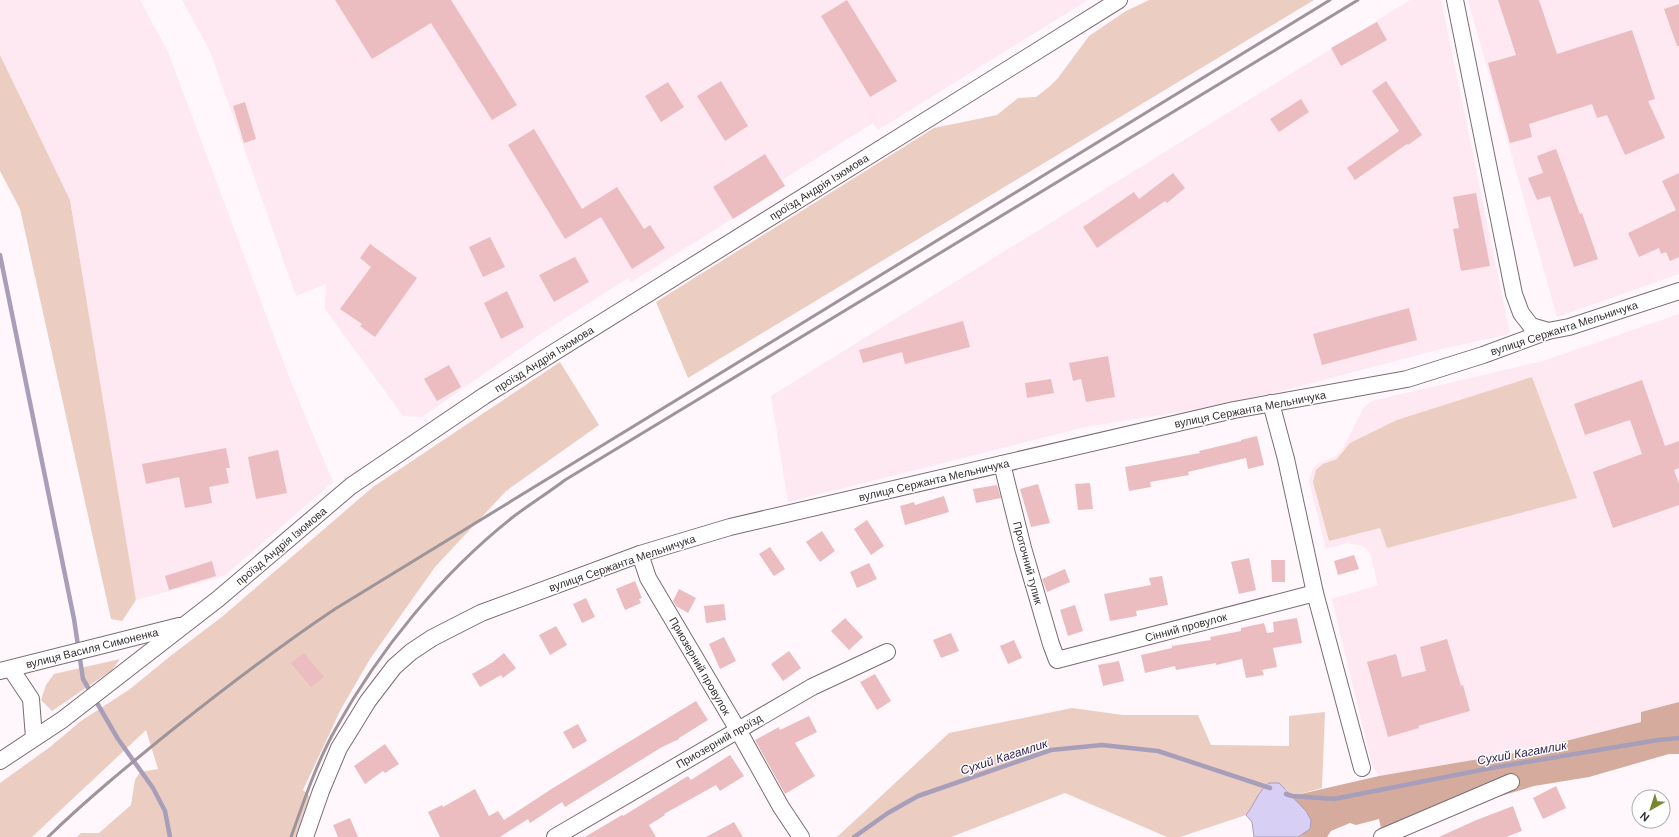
<svg xmlns="http://www.w3.org/2000/svg" width="1679" height="837" viewBox="0 0 1679 837" font-family="'DM Sans',sans-serif">
  <style>
    .built { fill: #fee8f2 }
    .green { fill: #eccdc2 }
    .forest { fill: #d4ab9d }
    .water { fill: #d8cff4; stroke: #a79fba }
    .lines { fill: none; stroke-linecap: round; stroke-linejoin: round }
    .stream { stroke: #a79fba; stroke-width: 4.5 }
    .building { fill: #ebbdc0 }
    .minor-casing { stroke: #7c6c74; stroke-width: 18 }
    .minor { stroke: #fff; stroke-width: 16 }
    .rail { stroke: #9d9599; stroke-width: 3 }
    .labels { text-anchor: middle; stroke-width: 3; stroke-linejoin: round; paint-order: stroke }
    .street-label { font-size: 11px; fill: #362f32; stroke: #fff }
    .water-label { font-size: 12px; font-style: italic; fill: #2e1e4d; stroke: #fff }
  </style>
  <rect width="100%" height="100%" fill="#fff7fb"/>
  <!-- built -->
  <g class="built">
    <polygon points="0,0 140,0 168,52 291,382 333,482 224,576 136,600 70,200 0,55"/>
    <polygon points="182,0 1088,0 878,130 873,123 782,180 785,186 631,282 628,278 542,333 422,417 403,416 325,309 326,284 296,296 210,51"/>
    <polygon points="1410,0 1441,0 1510,334 1441,349 1270,394 1198,409 1085,427 788,502 771,396"/>
    <polygon points="1468,0 1679,0 1679,274 1557,317"/>
    <polygon points="1679,314 1679,702 1641,712 1641,722 1526,751 1379,776 1372,765 1332,599 1378,585 1370,553 1365,547 1348,543 1326,549 1309,481 1313,468 1319,463 1335,457 1343,448 1364,407 1372,401 1543,361"/>
  </g>
  <!-- green -->
  <g class="green">
    <polygon points="1149,0 1314,0 688,378 656,302 934,128 997,115 1018,98 1036,97 1049,87 1058,78 1089,36 1126,11"/>
    <polygon points="0,55 70,200 136,600 122,621 111,619 20,209 0,171"/>
    <polygon points="560,362 599,425 506,491 435,567 370,659 341,709 303,790 322,808 314,837 77,837 81,833 99,833 131,805 135,780 140,772 158,769 146,730 32,837 0,837 0,783 50,747 81,721 130,689 173,654 223,616 373,487"/>
    <polygon points="1532,377 1577,498 1387,548 1380,528 1329,541 1313,482 1316,470 1323,464 1337,459 1350,443 1397,420"/>
    <polygon points="120,659 112,670 52,711 41,700 46,685 54,674"/>
    <path d="M 1072,708 L 1123,715 L 1198,715 L 1211,745 L 1289,746 L 1289,716 L 1325,712 L 1322,788 L 1292,796 L 1286,789 L 1264,787 C 1257,796 1254,806 1246,815 L 1180,837 L 1167,837 L 1065,793 L 951,837 L 837,837 L 949,733 Z"/>
  </g>
  <!-- forest -->
  <polygon class="forest" points="1679,702 1679,754 1669,754 1589,777 1534,786 1386,830 1381,828 1379,819 1356,825 1350,823 1331,831 1327,837 1298,837 1302,835 1292,796 1379,776 1526,751 1641,722 1641,712"/>
  <!-- water -->
  <path class="water" d="M 1269,783 L 1279,783 L 1306,811 L 1311,820 L 1310,829 L 1298,837 L 1254,837 L 1252,822 L 1246,815 C 1255,804 1258,791 1269,783 Z"/>
  <g class="lines">
    <!-- stream -->
    <g class="stream">
      <polyline points="0,255 74,619 83,679 118,739 153,788 165,811 170,837"/>
      <polyline points="1286,794 1292,796 1334,799 1491,768 1658,740 1679,738"/>
      <polyline points="854,837 888,813 918,796 1051,750 1102,745 1158,751 1270,788"/>
    </g>
  </g>
  <!-- building -->
  <g class="building">
    <polygon points="335,0 451,0 517,105 492,120 431,23 372,59"/>
    <polygon points="847,0 897,81 870,97 821,16"/>
    <polygon points="1498,0 1539,0 1557,54 1632,30 1655,99 1648,101 1665,138 1625,155 1607,115 1597,118 1592,104 1529,124 1532,137 1510,143 1488,63 1516,55"/>
    <polygon points="1679,4 1679,46 1677,46 1664,9"/>
    <polygon points="1377,22 1387,40 1341,66 1331,48"/>
    <polygon points="721,81 748,126 725,141 697,96"/>
    <polygon points="1386,81 1422,135 1408,145 1407,144 1355,180 1347,168 1399,131 1372,91"/>
    <polygon points="668,82 684,107 661,122 645,96"/>
    <polygon points="1301,99 1309,112 1279,132 1270,119"/>
    <polygon points="245,102 256,139 244,143 233,106"/>
    <polygon points="534,129 582,209 617,187 644,229 650,225 665,248 632,269 601,217 565,239 508,145"/>
    <polygon points="1556,149 1580,214 1582,213 1598,259 1574,267 1550,196 1537,200 1528,178 1543,173 1537,156"/>
    <polygon points="765,154 785,186 733,219 713,187"/>
    <polygon points="1173,173 1185,188 1167,203 1165,201 1097,248 1083,227 1134,192 1139,199"/>
    <polygon points="1679,173 1679,257 1670,261 1666,252 1661,254 1659,248 1639,257 1628,233 1676,210 1662,181"/>
    <polygon points="1476,193 1490,266 1461,271 1453,229 1459,228 1453,197"/>
    <polygon points="490,237 505,267 483,277 469,247"/>
    <polygon points="370,244 417,278 375,337 360,326 362,324 340,309 371,267 360,258"/>
    <polygon points="575,257 589,282 554,302 539,275"/>
    <polygon points="507,291 524,327 501,339 484,303"/>
    <polygon points="1409,308 1417,340 1322,365 1313,334"/>
    <polygon points="963,321 970,347 905,364 902,352 863,363 859,350"/>
    <polygon points="1108,356 1115,397 1086,402 1081,379 1073,381 1069,363"/>
    <polygon points="449,365 461,387 437,401 424,379"/>
    <polygon points="1051,379 1054,393 1027,398 1025,383"/>
    <polygon points="1642,380 1665,446 1679,441 1679,468 1674,470 1679,484 1679,505 1613,528 1593,472 1642,454 1630,420 1585,435 1574,404"/>
    <polygon points="1257,436 1264,465 1248,469 1246,458 1188,472 1189,475 1150,482 1151,487 1129,491 1125,467 1200,453 1199,451 1241,441 1241,440"/>
    <polygon points="226,448 230,468 226,468 229,483 209,487 212,503 185,508 179,477 146,484 142,464"/>
    <polygon points="278,450 287,493 256,499 248,457"/>
    <polygon points="1090,483 1093,509 1078,510 1075,484"/>
    <polygon points="1038,484 1050,523 1031,527 1020,489"/>
    <polygon points="997,485 1001,498 976,503 973,489"/>
    <polygon points="944,496 949,512 905,525 900,506 914,502 915,505"/>
    <polygon points="867,520 884,546 871,555 854,529"/>
    <polygon points="822,531 835,551 820,562 806,542"/>
    <polygon points="770,547 785,569 774,576 759,554"/>
    <polygon points="1354,555 1359,569 1338,575 1334,561"/>
    <polygon points="1249,558 1256,590 1239,594 1231,562"/>
    <polygon points="1271,560 1285,560 1285,582 1272,582"/>
    <polygon points="212,561 216,576 169,590 165,576"/>
    <polygon points="869,563 877,579 857,588 850,572"/>
    <polygon points="1065,569 1070,582 1047,592 1042,579"/>
    <polygon points="1162,576 1168,605 1136,611 1137,616 1110,621 1104,594 1151,585 1149,578"/>
    <polygon points="635,581 642,598 639,599 641,603 625,610 616,589"/>
    <polygon points="679,589 696,598 688,613 676,606 673,601"/>
    <polygon points="586,598 595,617 582,623 573,604"/>
    <polygon points="724,604 726,620 706,623 704,606"/>
    <polygon points="1075,605 1083,631 1068,636 1060,610"/>
    <polygon points="845,618 863,637 849,650 831,631"/>
    <polygon points="1297,618 1302,643 1273,648 1277,667 1262,670 1264,675 1246,678 1242,659 1216,665 1216,663 1176,670 1175,666 1145,673 1141,655 1172,648 1172,646 1211,640 1210,637 1241,631 1241,628 1264,623 1267,633 1274,632 1273,622"/>
    <polygon points="556,626 567,645 550,655 539,635"/>
    <polygon points="951,633 959,651 941,658 933,640"/>
    <polygon points="724,637 736,661 720,669 709,644"/>
    <polygon points="1447,639 1461,686 1463,685 1470,711 1418,726 1419,728 1388,737 1367,662 1396,654 1402,677 1426,671 1420,647"/>
    <polygon points="1014,640 1022,658 1008,664 1000,646"/>
    <polygon points="789,651 801,668 783,681 771,664"/>
    <polygon points="304,653 324,677 311,687 291,663"/>
    <polygon points="504,653 516,668 503,678 501,675 480,687 472,674 493,662"/>
    <polygon points="1119,661 1124,681 1103,686 1098,665"/>
    <polygon points="875,674 891,701 877,710 860,682"/>
    <polygon points="696,701 708,720 679,738 679,739 662,747 565,807 562,802 530,823 528,819 500,837 440,837 428,812 442,805 443,807 475,789 489,816 498,811 504,820 553,788"/>
    <polygon points="809,716 817,732 795,743 815,776 785,794 755,740 779,727 780,730"/>
    <polygon points="578,724 587,741 573,749 563,732"/>
    <polygon points="385,744 399,764 385,773 383,771 365,784 354,766"/>
    <polygon points="730,755 744,776 720,791 716,785 664,814 665,815 649,825 656,837 585,837 622,815 623,816 688,776 691,780"/>
    <polygon points="1556,786 1566,808 1543,819 1533,798"/>
    <polygon points="1513,806 1522,831 1506,837 1439,837 1474,821"/>
    <polygon points="350,818 358,837 338,837 333,825"/>
    <polygon points="734,822 743,837 706,837"/>
  </g>
  <g class="lines">
    <defs>
      <g id="minor">
        <polyline points="1455,0 1514,294 1521,313 1531,326 1548,331"/>
        <polyline points="1271,403 1286,459 1315,593 1362,768"/>
        <polyline points="1002,464 1023,548 1051,644 1057,660 1315,593"/>
        <polyline points="640,554 648,578 738,730 781,807 801,837"/>
        <polyline points="11,669 31,699 34,738"/>
        <polyline points="0,671 179,626"/>
        <polyline points="0,761 62,720 218,599 351,486 484,396 1119,0"/>
        <polyline points="305,837 321,791 339,748 368,701 394,667 411,652 432,638 481,613 640,554 730,527 1234,410 1407,379 1483,355 1548,331 1569,327 1679,291"/>
        <polyline points="555,837 812,687 887,652"/>
        <polyline points="1382,837 1511,782"/>
      </g>
    </defs>
    <!-- minor casing -->
    <use href="#minor" class="minor-casing"/>
    <!-- minor -->
    <use href="#minor" class="minor"/>
    <!-- rail -->
    <g class="rail">
      <path d="M 48,837 C 87,799 130,764 172,730 C 225,688 278,647 335,609 L 1330,0"/>
      <path d="M 291,837 C 304,801 316,764 335,730 C 379,650 441,574 513,517 C 530,504 548,493 565,480 L 1358,0"/>
    </g>
  </g>
  <g class="labels">
    <!-- street labels -->
    <g class="street-label">
      <text transform="translate(819 187) rotate(-32)" y="4">проїзд Андрія Ізюмова</text>
      <text transform="translate(1564 328) rotate(-18)" y="4">вулиця Сержанта Мельничука</text>
      <text transform="translate(544 359) rotate(-32)" y="4">проїзд Андрія Ізюмова</text>
      <text transform="translate(1250 409) rotate(-11)" y="4">вулиця Сержанта Мельничука</text>
      <text transform="translate(934 480) rotate(-13)" y="4">вулиця Сержанта Мельничука</text>
      <text transform="translate(281 546) rotate(-40)" y="4">проїзд Андрія Ізюмова</text>
      <text transform="translate(622 563) rotate(-19)" y="4">вулиця Сержанта Мельничука</text>
      <text transform="translate(1028 563) rotate(75)" y="4">Проточний тупик</text>
      <text transform="translate(1186 627) rotate(-15)" y="4">Сінний провулок</text>
      <text transform="translate(92 648) rotate(-14)" y="4">вулиця Василя Симоненка</text>
      <text transform="translate(700 666) rotate(60)" y="4">Приозерний провулок</text>
      <text transform="translate(719 741) rotate(-30)" y="4">Приозерний проїзд</text>
    </g>
    <!-- water labels -->
    <g class="water-label">
      <text transform="translate(1522 753) rotate(-10)" y="4">Сухий Кагамлик</text>
      <text transform="translate(1004 757) rotate(-18)" y="4">Сухий Кагамлик</text>
    </g>
  </g>
  <!-- north arrow -->
  <g transform="translate(1651 809) rotate(219)"><circle r="19" fill="#ffffff" stroke="#afacad"/>
  <path d="M0-3L7 15L0 10L-7 15Z" fill="#798533"/>
  <text y="-6" font-size="11" font-weight="bold" text-anchor="middle" fill="#362f32">N</text>
  </g>
</svg>
